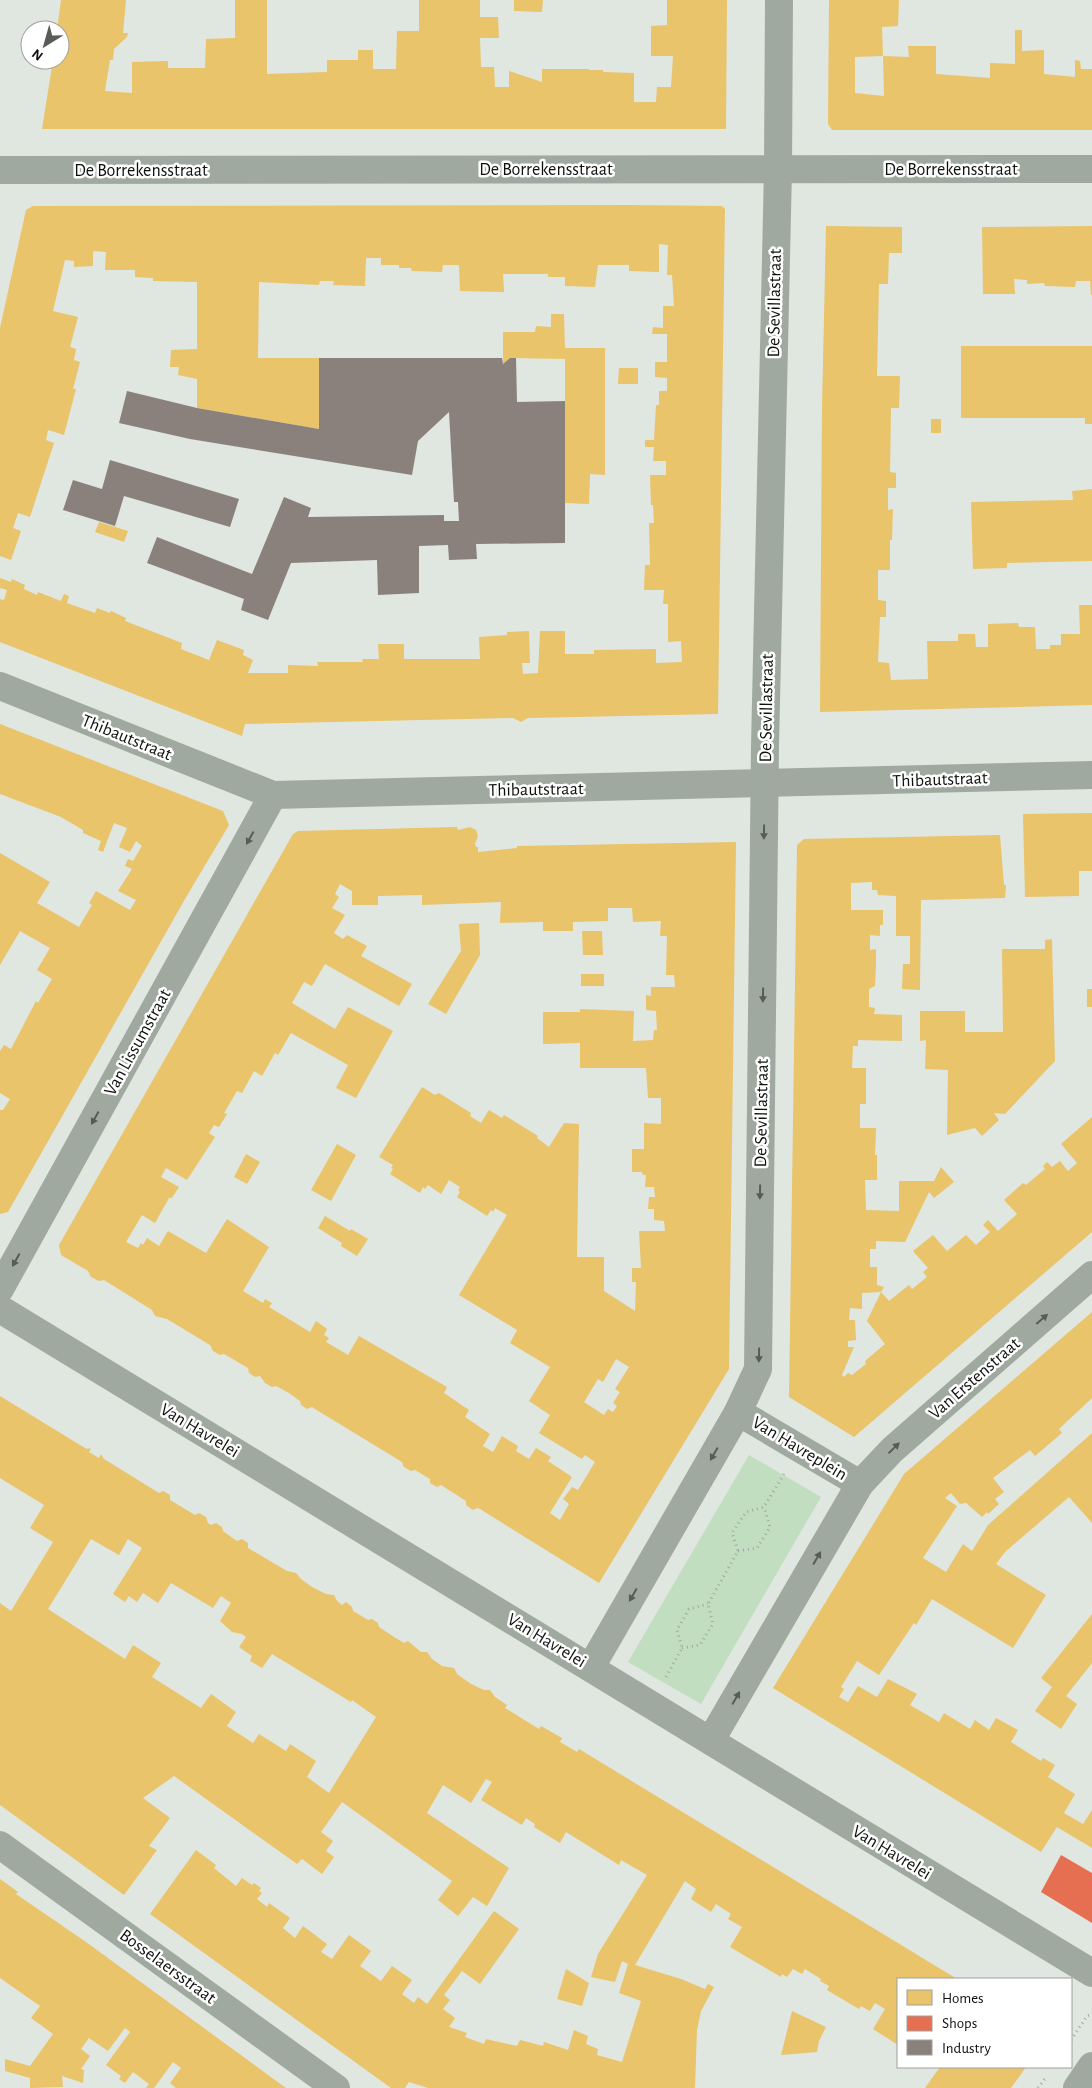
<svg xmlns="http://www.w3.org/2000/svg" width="1092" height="2088" viewBox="0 0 1092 2088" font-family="'Alegreya Sans',sans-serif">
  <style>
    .green { fill: #c2dec1 }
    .homes { fill: #e9c46a; fill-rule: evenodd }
    .shops { fill: #e76f51 }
    .industry { fill: #8a817c }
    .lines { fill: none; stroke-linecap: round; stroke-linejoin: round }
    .path { stroke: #a1a8a1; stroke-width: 3; stroke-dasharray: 1 4; stroke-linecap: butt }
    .street { stroke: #a0a99f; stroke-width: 28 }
    .oneway { fill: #565d56 }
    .labels { text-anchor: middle; stroke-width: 5; stroke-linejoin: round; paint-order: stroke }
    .street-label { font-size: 18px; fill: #0d110d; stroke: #fff }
  </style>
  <rect width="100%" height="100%" fill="#e0e6e0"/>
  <!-- green -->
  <polygon class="green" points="749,1455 821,1497 701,1704 628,1662"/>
  <!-- homes -->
  <g class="homes">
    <polygon points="61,0 126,0 123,33 128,33 127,37 114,49 113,60 110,60 105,91 132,93 132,62 168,61 168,68 205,68 206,39 235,38 235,0 267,0 267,74 327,72 327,60 358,60 358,50 373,50 373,69 396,69 397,31 419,31 419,0 480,0 480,17 498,17 499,38 480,38 481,67 494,67 495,87 509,87 509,71 542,82 542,69 589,69 589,70 603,70 603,72 634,73 634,102 656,102 657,87 671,87 673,56 651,56 651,26 667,25 667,0 727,0 726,129 42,129 53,60 60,60 60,30 57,30"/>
    <polygon points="514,0 543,0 542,12 514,11"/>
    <polygon points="829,0 899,0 898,26 882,27 883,56 855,57 855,93 884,96 883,56 909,57 908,46 936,46 936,74 990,78 990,63 1015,64 1015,30 1022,30 1022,51 1044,50 1044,74 1075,77 1075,60 1080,61 1081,69 1092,69 1092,130 832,130 828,124"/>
    <polygon points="628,205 722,206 725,209 718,714 528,718 521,722 513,718 245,724 242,736 0,642 0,599 4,600 7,590 0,588 0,578 11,582 12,579 25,585 24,589 37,595 38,592 61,601 64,594 69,596 67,603 95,613 97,608 110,613 111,611 126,618 125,621 182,643 181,649 209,660 217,640 244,650 243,655 253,660 248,673 288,673 288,665 318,666 317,662 363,662 362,659 379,659 378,644 404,644 404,659 480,659 479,637 507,635 507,632 529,631 530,663 522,663 523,674 538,673 540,631 565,631 565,654 594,654 594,650 656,649 656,663 682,662 681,641 668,642 668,604 663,604 664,590 644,590 645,565 650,565 649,523 654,523 653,505 651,505 650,475 666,475 666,461 653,461 654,447 645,447 645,440 654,440 656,405 659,405 659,391 667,391 667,378 655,377 655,362 667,362 667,334 652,334 653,327 663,328 663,306 674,306 672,275 667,275 668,245 659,244 659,272 629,271 629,265 598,265 595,287 565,286 565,277 548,277 548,274 503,274 504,292 460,291 459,265 443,265 442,272 412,271 411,268 399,268 399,265 381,265 381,258 366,258 365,286 333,285 334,281 320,281 319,285 259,282 258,358 319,358 319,429 197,408 197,379 178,375 179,367 170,367 171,350 197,349 197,282 153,281 153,278 135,277 135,270 105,270 106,252 93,251 93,266 74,267 74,261 65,260 53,311 78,317 70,347 76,349 74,360 80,362 73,389 76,389 64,435 48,430 46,440 54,443 30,517 18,513 13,528 21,531 11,560 0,556 0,328 26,210 33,206"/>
    <polygon points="826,226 902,227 902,253 889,253 888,284 879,284 877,376 900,376 899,408 891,408 890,472 896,473 896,488 888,488 888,510 893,509 892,540 890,540 890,570 878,570 878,600 886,601 886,617 880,617 878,662 889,663 891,680 928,679 927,641 958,641 958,634 975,634 976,647 988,647 988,624 1018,623 1019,627 1035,627 1036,649 1050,649 1050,645 1061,645 1061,634 1080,634 1079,605 1092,605 1092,705 820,712 822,408"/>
    <polygon points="1092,226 1092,295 1091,295 1090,281 1076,281 1075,287 1045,286 1044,283 1027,284 1027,280 1014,279 1015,294 983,294 982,227"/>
    <polygon points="551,314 564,314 565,348 605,348 605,475 590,474 589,504 565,503 565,359 510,358 503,364 503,332 535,332 536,326 551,327"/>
    <polygon points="961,346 1092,346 1092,424 1085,424 1085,418 961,418"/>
    <polygon points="619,368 638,368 638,384 618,384"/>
    <rect x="931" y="419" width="10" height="14"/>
    <polygon points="1092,489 1092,561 1007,563 1007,568 973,569 971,502 1073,500 1072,491"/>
    <polygon points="99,522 128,531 124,542 95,532"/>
    <polygon points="0,724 223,811 229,825 185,899 8,1212 0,1214 0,1110 3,1110 10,1099 0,1093 0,1051 4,1045 11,1049 36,1001 38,1003 52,979 37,970 50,948 20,931 0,965 0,853 50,882 37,903 79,927 92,905 89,903 96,891 130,910 136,900 118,891 132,869 125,866 128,859 133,861 142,846 136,841 130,852 119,847 127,828 114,823 103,852 98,850 101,841 83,833 83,830 61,817 0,794"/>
    <polygon points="1092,813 1092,871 1079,871 1079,896 1025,897 1023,814"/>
    <path d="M 457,827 L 458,830 L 470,827 L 476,830 L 478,836 L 475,844 L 476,847 L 478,847 L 478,852 L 517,848 L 517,846 L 736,842 L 729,1369 L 599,1583 L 480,1509 L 477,1508 L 473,1510 L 466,1505 L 466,1501 L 441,1485 L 437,1487 L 430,1483 L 430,1479 L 415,1470 L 411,1471 L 404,1467 L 402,1462 L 315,1409 L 312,1407 L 307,1409 L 301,1405 L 300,1401 L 289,1393 L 276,1386 L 272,1387 L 265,1383 L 260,1376 L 255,1377 L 249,1373 L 248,1368 L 224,1354 L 220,1355 L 213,1351 L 210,1345 L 167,1319 L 155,1316 L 152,1310 L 104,1280 L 99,1281 L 91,1277 L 88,1271 L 61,1255 L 59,1245 L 293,834 L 298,831 ZM 340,884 L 352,891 L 352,905 L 378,905 L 378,896 L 422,895 L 422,905 L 501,902 L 500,923 L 543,922 L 543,931 L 573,931 L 573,922 L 608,921 L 608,908 L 632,908 L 633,922 L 661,921 L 660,936 L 667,936 L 666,975 L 674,975 L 675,987 L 651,987 L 651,996 L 646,995 L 646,1010 L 656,1011 L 657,1030 L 654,1030 L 653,1040 L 633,1041 L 634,1011 L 580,1009 L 580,1012 L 543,1012 L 543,1044 L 580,1043 L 580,1068 L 646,1068 L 648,1098 L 661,1098 L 661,1124 L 644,1123 L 644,1149 L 632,1149 L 632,1172 L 642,1172 L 643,1175 L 646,1175 L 645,1187 L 654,1187 L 655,1197 L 649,1197 L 648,1209 L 654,1209 L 654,1220 L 664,1221 L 665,1231 L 639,1231 L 641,1268 L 632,1268 L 632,1282 L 636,1282 L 635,1311 L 604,1291 L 604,1257 L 577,1257 L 579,1124 L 564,1123 L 549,1147 L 537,1138 L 538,1136 L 504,1115 L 502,1118 L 489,1110 L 481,1123 L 470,1116 L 471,1113 L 439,1093 L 435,1095 L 422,1087 L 379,1157 L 393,1165 L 391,1168 L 393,1169 L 390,1174 L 420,1193 L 423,1187 L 425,1189 L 428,1185 L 441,1194 L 449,1180 L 460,1187 L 458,1190 L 460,1192 L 457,1197 L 487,1216 L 491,1210 L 493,1212 L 495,1208 L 507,1215 L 459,1295 L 517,1330 L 510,1343 L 550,1367 L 529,1401 L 550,1415 L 539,1433 L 582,1459 L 585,1455 L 595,1462 L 578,1490 L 572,1487 L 563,1499 L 569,1504 L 560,1520 L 550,1513 L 572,1477 L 548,1461 L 551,1457 L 536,1448 L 529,1459 L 516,1451 L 518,1446 L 502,1436 L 493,1452 L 483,1446 L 490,1434 L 465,1417 L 469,1410 L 444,1393 L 447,1387 L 359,1336 L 348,1355 L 326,1342 L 329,1338 L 324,1335 L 327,1329 L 316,1321 L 310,1332 L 269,1307 L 272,1303 L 265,1299 L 263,1303 L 243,1291 L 269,1247 L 227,1219 L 206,1253 L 168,1231 L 159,1246 L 147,1238 L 143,1245 L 141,1243 L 138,1248 L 126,1242 L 142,1215 L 155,1223 L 169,1198 L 172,1198 L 179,1187 L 161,1177 L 166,1168 L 187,1180 L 215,1137 L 209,1133 L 214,1125 L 219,1127 L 227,1114 L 224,1113 L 237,1091 L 242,1093 L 254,1071 L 262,1076 L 275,1053 L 278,1055 L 291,1033 L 348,1065 L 336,1088 L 356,1098 L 393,1031 L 348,1007 L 335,1029 L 292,1003 L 304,982 L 312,986 L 325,964 L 399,1006 L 412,984 L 361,956 L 367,946 L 347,935 L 343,939 L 334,933 L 345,915 L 332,908 L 339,897 L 335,894 ZM 616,1359 L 629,1367 L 615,1389 L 620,1392 L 613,1403 L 617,1406 L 613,1412 L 608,1409 L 604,1415 L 584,1402 L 598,1379 L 603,1382 Z"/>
    <path d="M 1000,835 L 1004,885 L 1006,885 L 1005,898 L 921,900 L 920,990 L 902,989 L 903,964 L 910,964 L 910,936 L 896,936 L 896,896 L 878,895 L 877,890 L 872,890 L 872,882 L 851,883 L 851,910 L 883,910 L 883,925 L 880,925 L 880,936 L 870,935 L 870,950 L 876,949 L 876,964 L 875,986 L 869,989 L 869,1007 L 875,1008 L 874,1014 L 902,1015 L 902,1041 L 858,1040 L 858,1046 L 853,1046 L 852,1068 L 866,1068 L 866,1104 L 860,1104 L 860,1128 L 876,1128 L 875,1155 L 877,1155 L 877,1180 L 865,1180 L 866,1210 L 899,1211 L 899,1181 L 934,1181 L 941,1167 L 954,1182 L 934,1198 L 929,1192 L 905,1242 L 876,1241 L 876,1249 L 870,1249 L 870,1267 L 877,1267 L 877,1285 L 884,1287 L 881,1292 L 889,1301 L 909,1285 L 912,1289 L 927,1277 L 923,1272 L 928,1268 L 913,1251 L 933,1235 L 947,1251 L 966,1235 L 976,1245 L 990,1232 L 983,1225 L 988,1220 L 998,1231 L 1017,1214 L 1004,1200 L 1023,1183 L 1026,1185 L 1045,1169 L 1043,1166 L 1047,1162 L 1052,1167 L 1060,1161 L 1068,1171 L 1077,1163 L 1061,1144 L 1092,1117 L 1092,1232 L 854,1437 L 789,1397 L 797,845 L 804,839 ZM 881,1292 L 867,1321 L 885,1344 L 865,1361 L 866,1364 L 852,1375 L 848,1373 L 844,1377 L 842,1375 L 854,1347 L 848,1347 L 848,1341 L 856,1340 L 855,1320 L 849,1320 L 850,1308 L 862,1309 L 862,1293 Z"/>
    <polygon points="479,923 480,955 446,1014 428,1004 461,951 459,924"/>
    <polygon points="582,931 602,931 603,955 583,955"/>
    <polygon points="1052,939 1055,1061 1005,1114 994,1113 999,1120 982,1136 975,1128 947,1135 948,1070 925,1069 926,1040 920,1041 920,1011 965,1011 965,1032 1003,1032 1002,949 1045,949 1045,940"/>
    <rect x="581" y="974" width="23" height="12"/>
    <rect x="1087" y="989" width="5" height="18"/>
    <polygon points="337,1144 356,1155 331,1201 311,1190"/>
    <polygon points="246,1154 260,1162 247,1184 234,1177"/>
    <polygon points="325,1216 350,1231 351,1229 368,1239 357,1256 341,1246 342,1243 318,1228"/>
    <polygon points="1092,1312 1092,1398 1059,1429 1062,1433 1035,1456 1030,1450 993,1478 1004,1492 995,1499 999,1504 988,1514 987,1512 982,1517 966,1503 960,1504 951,1493 945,1498 957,1506 923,1558 946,1572 963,1544 972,1551 988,1525 1092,1433 1092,1523 1069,1497 1005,1552 996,1564 1046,1595 1013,1648 932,1599 916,1625 914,1623 879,1675 857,1661 841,1687 844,1689 839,1697 848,1702 858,1686 877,1697 888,1679 917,1694 910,1705 939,1722 944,1713 970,1729 975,1720 989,1730 996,1718 1018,1730 1011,1742 1041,1761 1043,1758 1055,1765 1048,1777 1075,1794 1064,1813 1083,1824 1092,1810 1092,1848 1057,1827 1041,1852 773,1688 904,1474"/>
    <path d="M 0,1396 L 80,1445 L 87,1449 L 91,1448 L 89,1452 L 99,1458 L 101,1454 L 104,1459 L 159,1493 L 163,1491 L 170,1495 L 170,1500 L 195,1515 L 199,1513 L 206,1517 L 208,1523 L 211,1525 L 216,1523 L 222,1527 L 223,1531 L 234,1539 L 237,1541 L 242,1539 L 248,1543 L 248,1548 L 287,1571 L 296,1573 L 301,1579 L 312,1587 L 326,1594 L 334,1595 L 337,1601 L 342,1605 L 346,1602 L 352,1607 L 353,1611 L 368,1620 L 372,1619 L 378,1623 L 379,1627 L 391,1635 L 404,1643 L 408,1641 L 421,1652 L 427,1652 L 432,1659 L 442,1666 L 454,1668 L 457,1674 L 471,1684 L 484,1690 L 490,1690 L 495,1697 L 507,1705 L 505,1708 L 539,1729 L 541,1726 L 562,1738 L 560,1742 L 577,1752 L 579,1749 L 957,1979 L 898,1979 L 898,2045 L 873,2029 L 885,2009 L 875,2003 L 870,2011 L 861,2006 L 859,2009 L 827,1990 L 829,1986 L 820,1981 L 821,1979 L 805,1969 L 802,1974 L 793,1969 L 787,1977 L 782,1974 L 781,1977 L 730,1947 L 742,1927 L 728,1919 L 731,1914 L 716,1904 L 711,1912 L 691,1899 L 696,1889 L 685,1881 L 635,1965 L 681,1979 L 705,1989 L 708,1984 L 714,1987 L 701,2011 L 697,2030 L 695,2088 L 428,2088 L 409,2082 L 405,2088 L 391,2088 L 150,1914 L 196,1850 L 216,1865 L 214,1868 L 236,1886 L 242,1878 L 252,1885 L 254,1883 L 261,1888 L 259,1891 L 262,1893 L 257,1899 L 267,1907 L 269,1903 L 290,1918 L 283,1928 L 295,1938 L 303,1926 L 327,1944 L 321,1952 L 332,1959 L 349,1935 L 371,1951 L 360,1966 L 381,1981 L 392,1966 L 412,1980 L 402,1994 L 414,2003 L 418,1997 L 427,2004 L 494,1911 L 519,1929 L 480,1984 L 462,1971 L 444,1995 L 450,2000 L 443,2009 L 455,2018 L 449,2027 L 467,2033 L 465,2037 L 484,2044 L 486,2039 L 517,2046 L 520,2040 L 543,2046 L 544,2042 L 568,2050 L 574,2030 L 588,2036 L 586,2044 L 598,2049 L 597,2055 L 622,2062 L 641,2001 L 619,1993 L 628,1964 L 622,1961 L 615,1982 L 591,1977 L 598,1954 L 647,1875 L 621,1860 L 619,1865 L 566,1832 L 560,1843 L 534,1827 L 535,1824 L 526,1818 L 522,1825 L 481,1800 L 492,1782 L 486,1779 L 471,1803 L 443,1785 L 427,1813 L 509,1868 L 487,1906 L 473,1897 L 458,1916 L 438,1900 L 452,1881 L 342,1802 L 321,1832 L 333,1841 L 326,1851 L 334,1857 L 322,1874 L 302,1859 L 297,1864 L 174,1776 L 143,1798 L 170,1818 L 149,1846 L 157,1850 L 124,1895 L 0,1805 L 0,1603 L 11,1611 L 53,1542 L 30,1528 L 44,1505 L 0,1478 ZM 91,1539 L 119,1555 L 128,1539 L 142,1548 L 113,1594 L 125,1602 L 129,1596 L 137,1602 L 143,1593 L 158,1603 L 171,1583 L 213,1608 L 221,1596 L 231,1603 L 220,1621 L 232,1632 L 242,1634 L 246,1637 L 239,1647 L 252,1656 L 250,1661 L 262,1668 L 272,1654 L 351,1702 L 352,1700 L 376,1717 L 329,1793 L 307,1777 L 316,1761 L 290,1744 L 286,1751 L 259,1734 L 253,1743 L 227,1726 L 236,1712 L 211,1694 L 201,1708 L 152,1677 L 161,1663 L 133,1645 L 125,1659 L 48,1609 Z"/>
    <polygon points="1092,1614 1092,1663 1066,1696 1077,1704 1061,1729 1035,1711 1052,1687 1041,1678"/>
    <polygon points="0,1879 18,1892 16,1894 86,1942 286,2088 176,2088 170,2083 181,2068 173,2062 154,2088 146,2088 149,2084 133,2072 125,2083 119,2079 121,2076 106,2065 130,2032 125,2028 108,2051 89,2038 81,2049 90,2056 81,2069 84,2070 83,2083 62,2076 63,2087 30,2088 30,2078 5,2071 5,2059 30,2066 53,2034 31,2018 40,2006 0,1978"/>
    <polygon points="566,1969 589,1983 582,2006 557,1999"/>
    <polygon points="792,2011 826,2027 819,2041 817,2052 781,2055"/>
    <polygon points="940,2067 1026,2067 1011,2088 925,2088"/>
  </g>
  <!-- shops -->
  <polygon class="shops" points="1061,1855 1092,1873 1092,1923 1041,1892"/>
  <!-- industry -->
  <g class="industry">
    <polygon points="319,358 502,358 503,364 510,358 516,358 517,402 565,401 565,543 476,544 477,559 449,560 448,545 419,546 419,593 378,595 377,560 291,563 268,620 241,610 244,599 147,563 157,537 252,574 284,497 311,508 308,517 444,515 444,521 459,521 458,502 454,502 449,412 418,441 412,475 190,439 119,423 127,391 197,408 319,429"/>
    <polygon points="110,460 239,499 230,527 124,496 115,526 63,510 73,480 102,489"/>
  </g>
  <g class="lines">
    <!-- path -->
    <g class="path">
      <polyline points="738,1551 757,1548 770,1527 764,1507"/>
      <polyline points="682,1648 700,1645 713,1624 708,1604 738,1551 732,1533 746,1512 764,1507 784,1474"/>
      <polyline points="666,1677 682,1648 677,1630 689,1609 708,1604"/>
      <polyline points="1071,2040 1087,2016 1092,2014"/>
      <polyline points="1038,2088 1047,2076"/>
    </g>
    <!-- street -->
    <g class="street">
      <polyline points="0,170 1092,169"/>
      <polyline points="0,686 273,795 1092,775"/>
      <polyline points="0,1289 273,795"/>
      <polyline points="0,1309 1092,1973"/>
      <polyline points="738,1412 860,1484"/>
      <polyline points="591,1667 738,1412 758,1369 765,746 778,169 779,0"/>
      <polyline points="711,1740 860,1484 892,1450 1092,1275"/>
      <polyline points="0,1845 336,2088"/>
      <polyline points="1077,2088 1092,2066"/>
    </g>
  </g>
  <!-- one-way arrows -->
  <defs><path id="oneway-solid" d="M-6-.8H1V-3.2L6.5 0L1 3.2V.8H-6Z" transform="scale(1.25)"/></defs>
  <g class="oneway">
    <use href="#oneway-solid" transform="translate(764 832) rotate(91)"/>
    <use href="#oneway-solid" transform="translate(250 838) rotate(119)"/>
    <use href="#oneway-solid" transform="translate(763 995) rotate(91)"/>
    <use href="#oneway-solid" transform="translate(95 1118) rotate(119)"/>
    <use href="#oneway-solid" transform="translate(760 1192) rotate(91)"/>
    <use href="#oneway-solid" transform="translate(16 1260) rotate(119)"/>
    <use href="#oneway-solid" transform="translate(1042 1319) rotate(-41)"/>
    <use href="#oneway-solid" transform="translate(759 1355) rotate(91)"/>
    <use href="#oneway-solid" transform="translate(894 1448) rotate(-44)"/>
    <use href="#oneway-solid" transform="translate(714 1454) rotate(120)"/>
    <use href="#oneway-solid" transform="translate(817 1558) rotate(-60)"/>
    <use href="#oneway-solid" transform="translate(633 1595) rotate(120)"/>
    <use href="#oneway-solid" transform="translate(736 1698) rotate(-60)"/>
  </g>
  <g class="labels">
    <!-- street labels -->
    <g class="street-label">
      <text x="546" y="175">De Borrekensstraat</text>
      <text x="951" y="175">De Borrekensstraat</text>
      <text x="141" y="176">De Borrekensstraat</text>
      <text transform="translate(774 303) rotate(-89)" y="6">De Sevillastraat</text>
      <text transform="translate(766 708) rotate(-89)" y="6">De Sevillastraat</text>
      <text transform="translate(127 737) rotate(22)" y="6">Thibautstraat</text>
      <text transform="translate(940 779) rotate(-2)" y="6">Thibautstraat</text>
      <text transform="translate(536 789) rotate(-1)" y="6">Thibautstraat</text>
      <text transform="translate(137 1042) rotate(-61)" y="6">Van Lissumstraat</text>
      <text transform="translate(761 1113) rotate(-89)" y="6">De Sevillastraat</text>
      <text transform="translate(974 1378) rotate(-41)" y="6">Van Erstenstraat</text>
      <text transform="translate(200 1430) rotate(31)" y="6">Van Havrelei</text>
      <text transform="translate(800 1448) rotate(31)" y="6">Van Havreplein</text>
      <text transform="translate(547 1640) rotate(31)" y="6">Van Havrelei</text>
      <text transform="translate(892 1852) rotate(31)" y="6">Van Havrelei</text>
      <text transform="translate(168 1966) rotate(36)" y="6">Bosselaersstraat</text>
    </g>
  </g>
  <!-- legend -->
  <rect x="897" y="1978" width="175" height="90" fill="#ffffff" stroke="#9ea09e"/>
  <rect x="907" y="1990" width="25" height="15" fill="#e9c46a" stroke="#9ea09e"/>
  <text x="942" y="2003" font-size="15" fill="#0d110d">Homes</text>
  <rect x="907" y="2016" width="25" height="15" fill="#e76f51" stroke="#9ea09e"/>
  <text x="942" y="2028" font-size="15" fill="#0d110d">Shops</text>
  <rect x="907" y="2040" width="25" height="15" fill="#8a817c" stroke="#9ea09e"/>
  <text x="942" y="2053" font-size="15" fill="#0d110d">Industry</text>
  <!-- north arrow -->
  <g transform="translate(45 45) rotate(217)"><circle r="24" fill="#ffffff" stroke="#9ea09e"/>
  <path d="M0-4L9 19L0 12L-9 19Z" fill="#575c57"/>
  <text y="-8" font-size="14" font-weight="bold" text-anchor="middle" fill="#0d110d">N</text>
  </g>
</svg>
